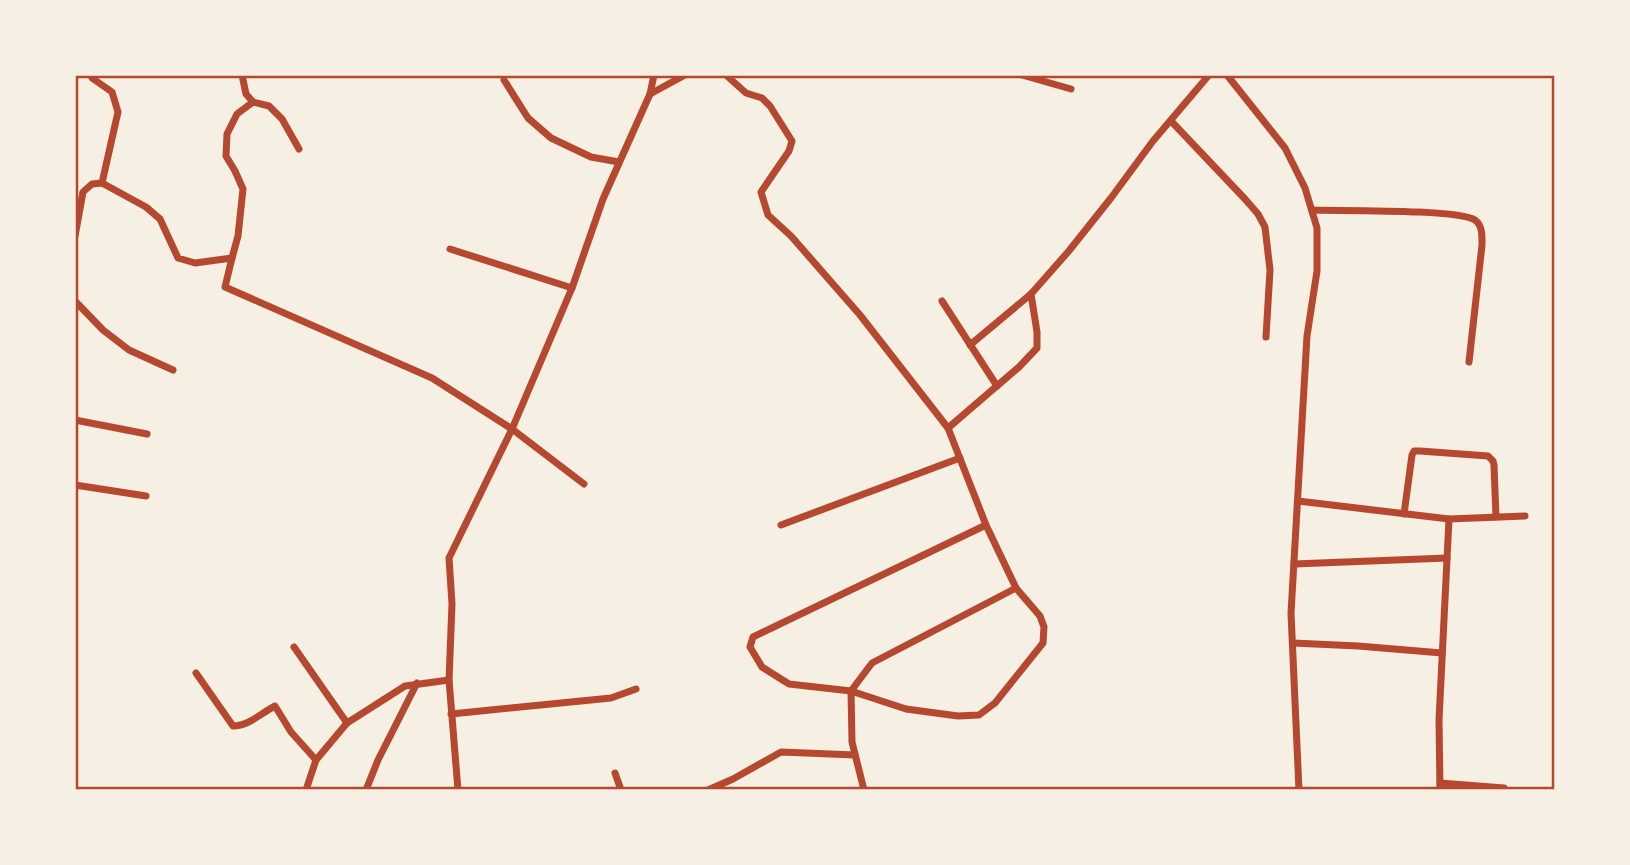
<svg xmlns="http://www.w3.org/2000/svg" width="1630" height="865" viewBox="0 0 1630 865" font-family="'Asap Condensed',sans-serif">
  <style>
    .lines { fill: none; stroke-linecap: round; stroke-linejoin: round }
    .minor { stroke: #b5482f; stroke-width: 7 }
    .neatline { fill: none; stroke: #b5482f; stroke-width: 2.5 }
  </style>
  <rect width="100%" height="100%" fill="#f6efe4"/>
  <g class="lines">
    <!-- minor -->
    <g class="minor">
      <polyline points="91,75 92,78 112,92 118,112 102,183"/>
      <polyline points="242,75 246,94 253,102 269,106 282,119 299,149"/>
      <polyline points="726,75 746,93 762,98 770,106 792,141 789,151 761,192 768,215 791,236 860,315 948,428 986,525 1016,588 1040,616 1044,627 1043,643 995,703 979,715 958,716 906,709 851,691 789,684 762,667 750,647 753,637 986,525"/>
      <polyline points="1022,75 1071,89"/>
      <polyline points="1227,75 1285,148 1305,188 1317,228 1317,271 1307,336 1291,613 1299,790"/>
      <polyline points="504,80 528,118 551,138 591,157 619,162"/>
      <polyline points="650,94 654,75"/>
      <polyline points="1171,121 1245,199 1258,214 1265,227 1270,270 1266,337"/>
      <path d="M 1312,210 C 1339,211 1458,209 1475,220 C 1483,226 1482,237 1482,245 L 1469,362"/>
      <polyline points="75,236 83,192 92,184 102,183 146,207 160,219 178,258 195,263 232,258 238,236 243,189 235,171 226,156 227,134 237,114 253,102"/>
      <polyline points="450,249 572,288"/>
      <polyline points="232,258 225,287 432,378 512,429 584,484"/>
      <polyline points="75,301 103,330 129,350 173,370"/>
      <polyline points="942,301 997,386"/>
      <polyline points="970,345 1031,294"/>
      <polyline points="75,420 147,434"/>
      <polyline points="948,428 1019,367 1037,348 1037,332 1031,294 1068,252 1111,198 1153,141 1209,75"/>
      <polyline points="75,485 146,496"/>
      <polyline points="1298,501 1449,519 1525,516"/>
      <polyline points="1404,514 1412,455 1414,451 1420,451 1488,456 1493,461 1494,465 1496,517"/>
      <polyline points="781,525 960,458"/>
      <polyline points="1294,564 1447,558"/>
      <polyline points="1293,643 1358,646 1442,653"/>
      <polyline points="294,647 347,723"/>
      <path d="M 196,673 L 233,726 C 249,726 261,713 275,706 L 291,732 L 316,760"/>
      <polyline points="451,714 611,698 636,689"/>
      <polyline points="615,773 621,790"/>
      <polyline points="1440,783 1504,788"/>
      <polyline points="306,790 316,760 347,723 405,686 449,680"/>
      <polyline points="366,790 378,760 417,683"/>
      <polyline points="458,790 449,680 452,604 449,558 512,429 572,288 603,199 650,94 685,75"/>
      <polyline points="708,790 733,779 781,752 855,755"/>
      <polyline points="864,790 852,742 851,691 872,663 1016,588"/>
      <polyline points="1440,790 1439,720 1449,519"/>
    </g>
  </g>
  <!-- border -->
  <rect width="1630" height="865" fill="none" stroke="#f6efe4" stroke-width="154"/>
  <rect x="77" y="77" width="1476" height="711" class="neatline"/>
</svg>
